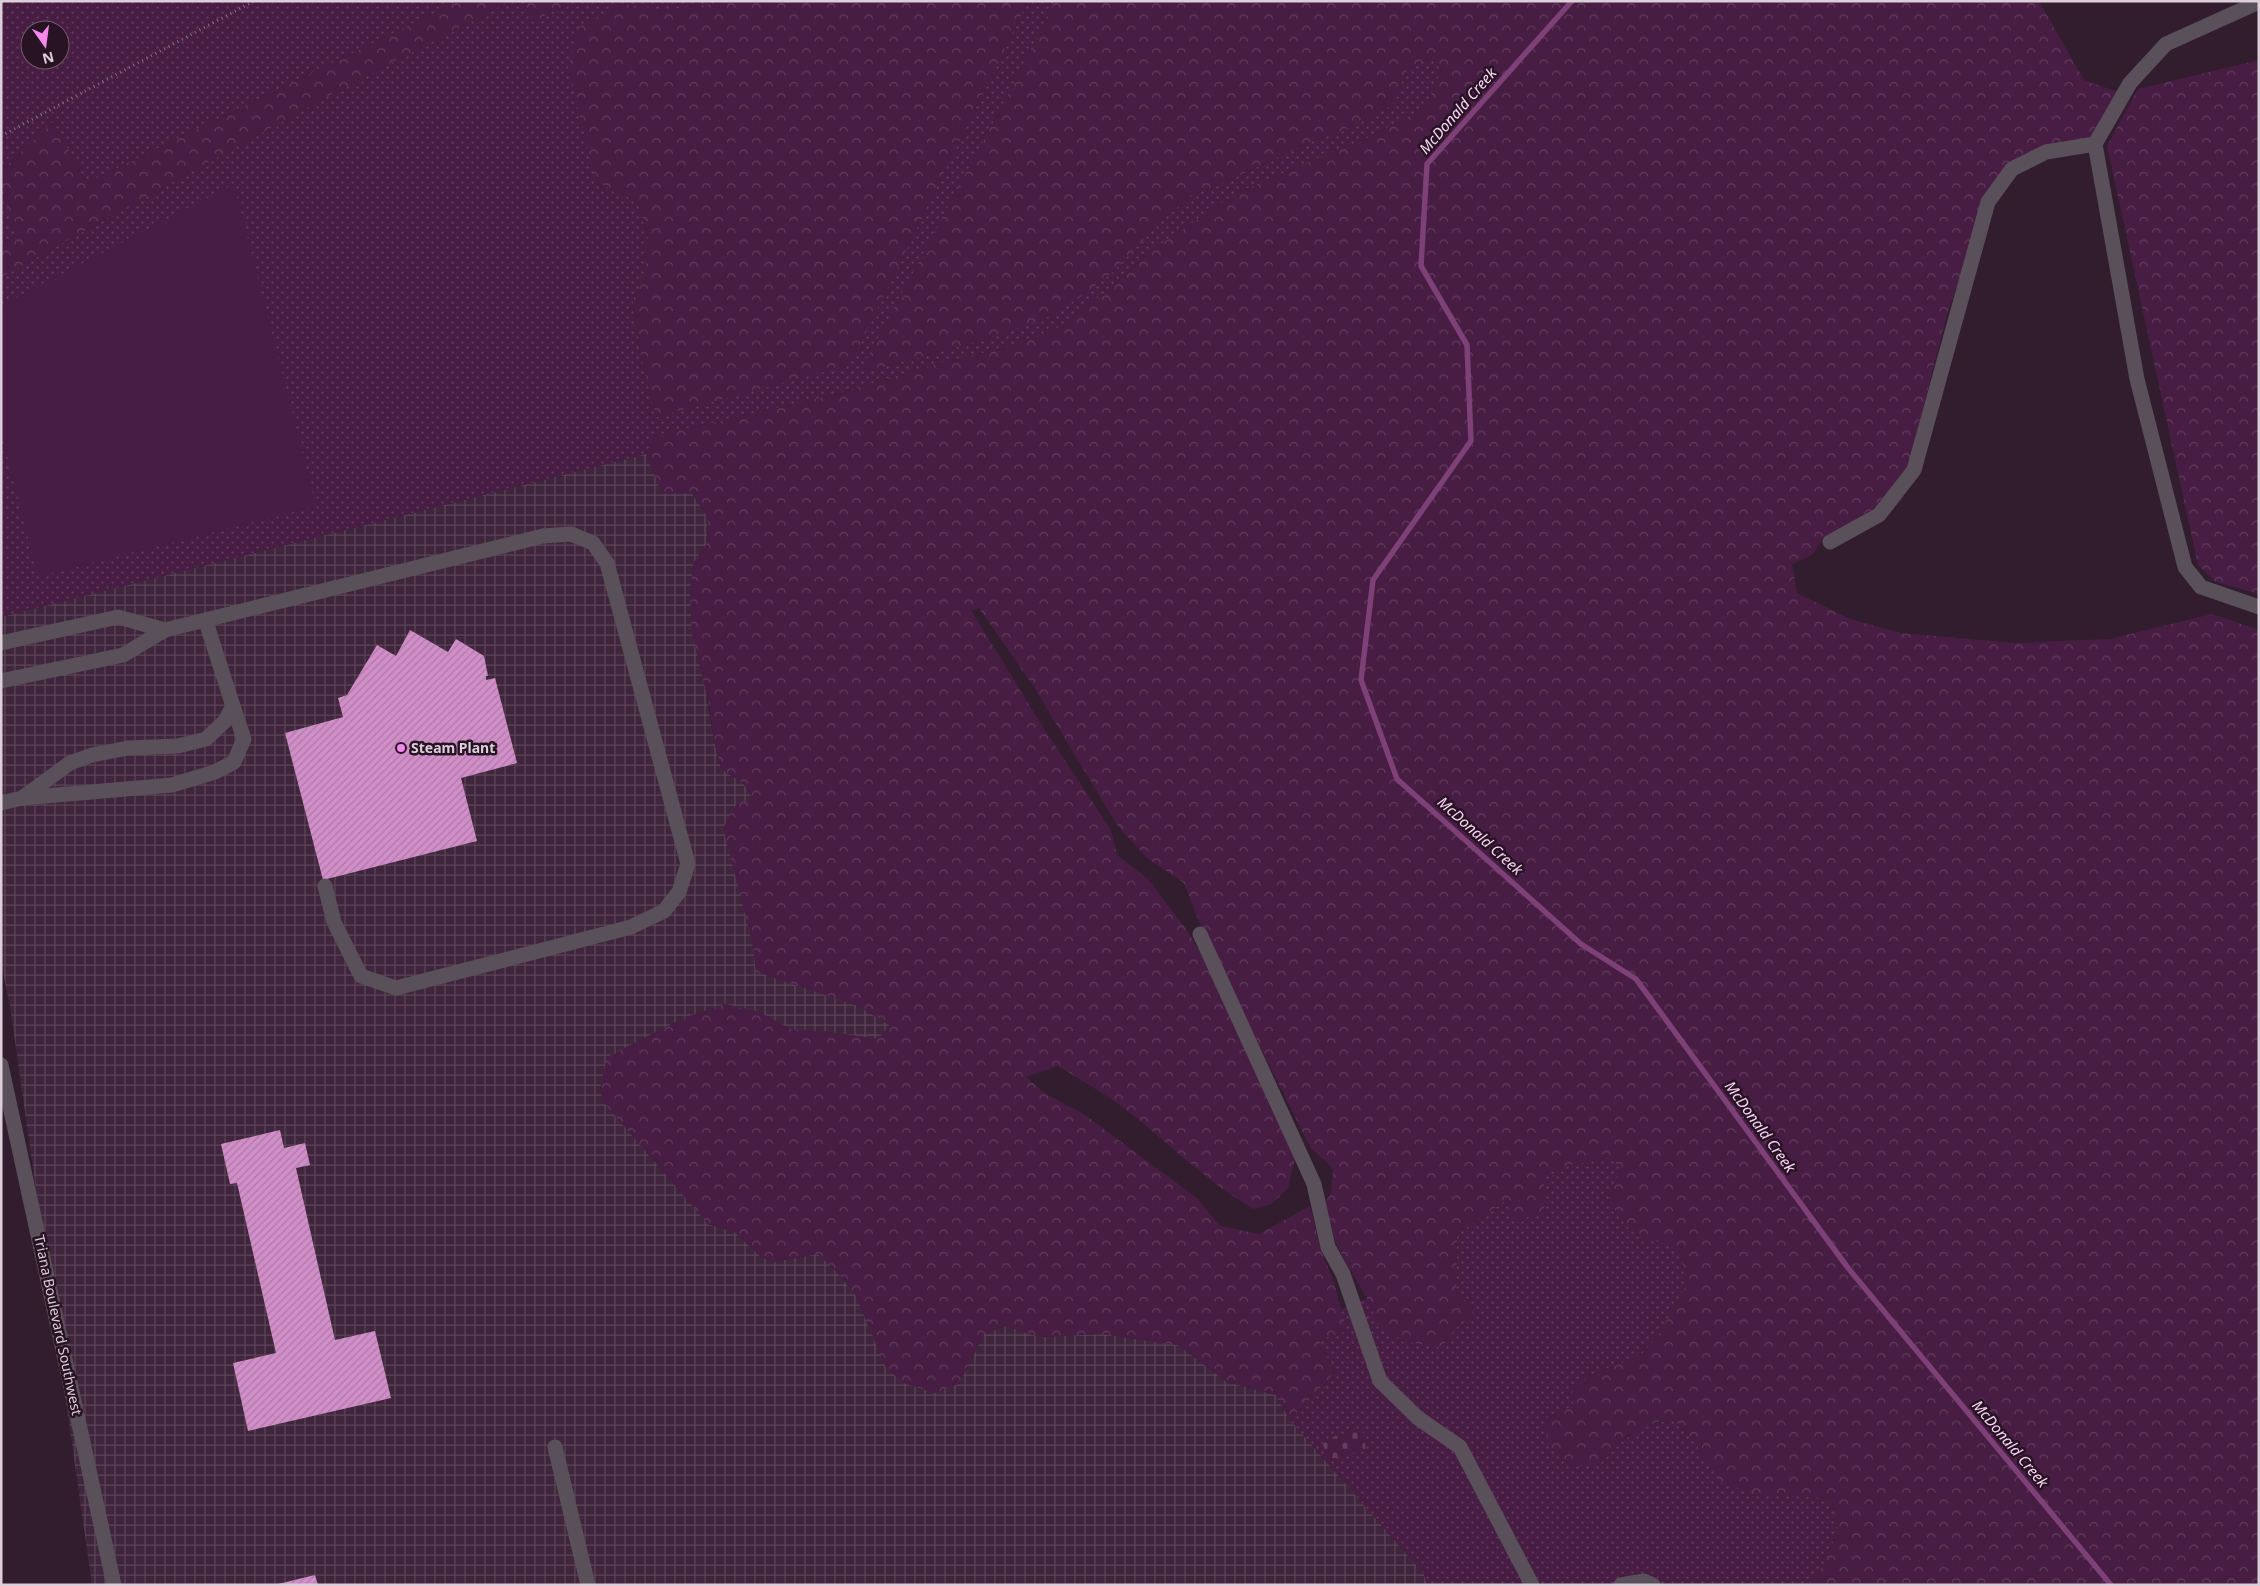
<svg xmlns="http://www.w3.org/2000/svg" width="2260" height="1586" viewBox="0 0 2260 1586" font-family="'Noto Sans',sans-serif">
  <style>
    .industrial { fill: url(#industrial-grid) }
    .grass { fill: url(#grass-dots); fill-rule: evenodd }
    .forest { fill: url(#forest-crowns) }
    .cemetery { fill: url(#cemetery-stones) }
    .pitch { fill: #471d43 }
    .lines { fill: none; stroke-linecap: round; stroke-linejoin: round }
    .stream { stroke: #7d4077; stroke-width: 5.5 }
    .building { fill: url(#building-hatch) }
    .path { stroke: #867583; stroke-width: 3; stroke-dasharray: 1 4; stroke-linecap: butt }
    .minor { stroke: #5a5059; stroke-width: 15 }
    .poi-dot { fill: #f788eb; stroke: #271324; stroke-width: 2 }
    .labels { text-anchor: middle; stroke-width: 5; stroke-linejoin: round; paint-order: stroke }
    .poi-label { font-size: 14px; font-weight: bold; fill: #ddcfda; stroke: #271324; text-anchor: start }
    .street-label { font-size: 14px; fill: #ddcfda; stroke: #271324 }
    .water-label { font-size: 15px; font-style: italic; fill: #fad5f4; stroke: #271324 }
  </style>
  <defs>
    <pattern id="industrial-grid" width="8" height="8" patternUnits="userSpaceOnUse" patternTransform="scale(1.25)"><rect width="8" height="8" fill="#40263c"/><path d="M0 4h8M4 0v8" fill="none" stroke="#5b4458"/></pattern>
    <pattern id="grass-dots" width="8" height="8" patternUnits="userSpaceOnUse" patternTransform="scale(1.25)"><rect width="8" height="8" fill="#471d43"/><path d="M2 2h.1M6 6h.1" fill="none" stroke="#613d5e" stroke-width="1.8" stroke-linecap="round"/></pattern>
    <pattern id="forest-crowns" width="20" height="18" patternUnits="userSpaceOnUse" patternTransform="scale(1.25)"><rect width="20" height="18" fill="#471d43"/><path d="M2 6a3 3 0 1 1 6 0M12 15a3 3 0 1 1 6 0" fill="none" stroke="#613d5e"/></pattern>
    <pattern id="cemetery-stones" width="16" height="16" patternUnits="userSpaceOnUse" patternTransform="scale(1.25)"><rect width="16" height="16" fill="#471d43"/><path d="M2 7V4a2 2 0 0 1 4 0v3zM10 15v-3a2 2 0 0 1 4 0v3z" fill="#613d5e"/></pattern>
    <pattern id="building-hatch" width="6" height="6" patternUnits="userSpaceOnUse" patternTransform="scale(1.25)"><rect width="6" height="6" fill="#d18ec8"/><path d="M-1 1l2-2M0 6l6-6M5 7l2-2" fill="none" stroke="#ad7aa6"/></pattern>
  </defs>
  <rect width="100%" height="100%" fill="#311d2e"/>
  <!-- industrial -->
  <polygon class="industrial" points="646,454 662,493 692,493 708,518 707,543 693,564 690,593 714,741 721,769 743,783 751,795 744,906 753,946 756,971 858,1006 890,1025 878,1039 814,1030 792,1030 759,1012 725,1004 684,1018 608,1057 604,1102 708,1224 735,1232 760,1256 773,1262 818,1254 837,1272 856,1296 869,1327 959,1384 984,1334 1005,1326 1040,1337 1102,1334 1178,1345 1227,1382 1276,1395 1290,1420 1424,1574 1427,1585 92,1585 10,1006 1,964 1,617"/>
  <!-- grass -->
  <g class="grass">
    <path d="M 1,1 L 459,1 L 87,183 L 53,122 L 1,171 ZM 30,30 L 60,30 L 60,60 L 30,60 Z"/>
    <polygon points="510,1 525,1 530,22 574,1 721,1 720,3 663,10 622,4 596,182 637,201 648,235 645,277 633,299 640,352 656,417 850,364 1028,1 1055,1 1011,89 863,368 872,370 990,338 1141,242 1163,219 1194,194 1221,184 1310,142 1353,126 1392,105 1407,70 1429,58 1443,66 1426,107 1362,141 1339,149 1235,194 1155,248 1103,294 1052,332 1012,346 936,364 833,395 655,436 646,454 1,617 1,277 330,95"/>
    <polygon points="1,176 15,235 1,244"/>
    <path d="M 1611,1157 L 1621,1170 L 1609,1197 L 1636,1234 L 1671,1244 L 1680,1251 L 1686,1286 L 1658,1336 L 1640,1356 L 1588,1376 L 1573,1406 L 1545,1419 L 1602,1462 C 1625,1438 1639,1422 1675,1421 L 1695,1441 L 1702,1455 L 1804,1496 L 1831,1499 L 1838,1529 L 1826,1562 L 1807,1585 L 1427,1585 L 1424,1574 L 1290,1420 L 1335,1372 L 1319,1340 L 1346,1331 L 1341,1309 L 1367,1298 L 1381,1330 L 1450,1339 L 1460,1321 L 1472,1306 L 1459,1296 L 1456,1285 L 1457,1234 L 1544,1174 L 1571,1165 Z"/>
  </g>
  <!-- forest -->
  <g class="forest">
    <polygon points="459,1 510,1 330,95 1,277 1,244 15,235 2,187 1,171 53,122 87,183"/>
    <polygon points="525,1 574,1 530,23"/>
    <polygon points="721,1 1028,1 850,365 656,417 640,352 633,299 645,277 648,235 637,201 596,182 568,69 578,27 622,4 663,10 720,3"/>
    <path d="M 1055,1 L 2039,1 L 2084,80 L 2118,92 L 2092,139 L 2044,147 L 1985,201 L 1946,318 L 1908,468 L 1873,512 L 1821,541 L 1812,555 L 1792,564 L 1797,593 L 1850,619 L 1901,633 L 2016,643 L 2110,639 L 2212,614 L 2259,630 L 2259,1585 L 1807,1585 L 1826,1562 L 1838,1529 L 1831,1499 L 1804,1496 L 1769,1496 L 1723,1484 L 1702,1455 L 1695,1441 L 1675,1421 L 1657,1422 L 1627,1436 L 1602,1462 L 1570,1468 L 1548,1444 L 1545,1419 L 1573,1406 L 1572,1391 L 1588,1376 L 1640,1356 L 1658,1336 L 1686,1286 L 1680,1251 C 1667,1241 1651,1242 1637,1234 C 1623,1226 1615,1211 1609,1197 L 1621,1170 L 1611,1157 L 1571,1165 L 1544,1174 L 1544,1213 L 1512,1221 L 1506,1200 L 1457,1234 L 1456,1285 L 1459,1296 L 1472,1306 L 1473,1318 L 1460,1321 L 1450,1339 L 1438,1347 L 1408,1342 L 1381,1330 L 1367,1298 L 1346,1263 L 1335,1241 L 1325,1203 L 1331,1193 L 1333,1169 L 1310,1147 L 1201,927 L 1184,883 L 1147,858 L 1117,825 L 1034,687 L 979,608 L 971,610 L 1041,724 L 1111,830 L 1117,855 L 1149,880 L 1188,932 L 1200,953 L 1285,1129 L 1295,1159 L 1288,1188 L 1272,1204 L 1253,1209 C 1211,1184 1176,1151 1138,1119 C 1114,1099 1086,1083 1058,1066 L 1026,1077 L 1046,1094 L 1085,1115 L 1197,1198 L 1220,1226 L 1259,1234 L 1310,1206 L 1320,1248 L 1334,1282 L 1347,1331 L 1319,1340 L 1335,1372 L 1290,1420 L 1276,1395 L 1227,1382 L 1178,1345 L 1102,1334 L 1040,1337 L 1005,1326 L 984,1334 L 959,1384 L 935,1393 L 903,1383 L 886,1368 L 856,1296 L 837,1272 L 818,1254 L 773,1262 L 760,1256 L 735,1232 L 708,1224 L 603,1102 L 600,1089 L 607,1057 L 684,1018 L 725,1004 L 759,1012 L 793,1030 L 814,1030 L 878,1039 L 890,1025 L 858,1006 L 756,972 L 753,946 L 723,828 L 737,803 L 749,801 L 751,795 L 743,783 L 721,769 L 714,741 L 709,704 L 692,634 L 690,593 L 693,564 L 707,543 L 708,518 L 692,493 L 662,494 L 646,454 L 655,436 L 833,395 L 936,364 L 1012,346 L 1052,332 L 1103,294 L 1155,248 L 1235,194 L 1339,149 L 1362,141 L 1426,107 L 1443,67 L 1429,58 L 1407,70 L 1392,105 L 1353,126 L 1310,142 L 1221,184 L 1194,194 L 1163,219 L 1112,273 L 1082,296 L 1046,318 L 990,338 L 872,370 L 862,368 L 1011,89 Z"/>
    <polygon points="2259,60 2259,594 2216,582 2198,565 2107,146 2138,89"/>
  </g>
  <!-- cemetery -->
  <polygon class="cemetery" points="1362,1429 1366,1450 1327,1460 1322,1440"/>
  <!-- pitch -->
  <polygon class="pitch" points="234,184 316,506 44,575 36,569 1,431 1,306"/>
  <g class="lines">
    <!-- stream -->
    <polyline class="stream" points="1572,1 1427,164 1421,266 1467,345 1471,441 1373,580 1361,680 1397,779 1581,944 1636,979 1848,1268 2111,1585"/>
  </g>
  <!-- building -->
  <g class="building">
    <polygon points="410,630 448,652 456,639 484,656 488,676 486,676 486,680 495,678 517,763 461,778 477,841 323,880 285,733 343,717 338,698 347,695 377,645 396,656"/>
    <polygon points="280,1130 284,1148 305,1143 310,1165 296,1168 335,1340 375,1331 391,1398 248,1431 233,1363 276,1353 237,1183 230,1184 221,1144"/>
    <polygon points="315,1575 318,1585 278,1585 278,1584"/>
  </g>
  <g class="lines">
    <!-- path -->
    <polyline class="path" points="1,136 254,1"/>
    <!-- minor -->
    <g class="minor">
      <polyline points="2259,2 2166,44 2130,83 2095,144 2137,379 2185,567 2201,587 2259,607"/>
      <polyline points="1830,542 1879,515 1914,470 1988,202 2012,169 2046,152 2095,144"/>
      <polyline points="165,630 543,536 571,534 593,543 607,563 688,864 679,892 664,911 631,927 396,988 361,976 334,922 325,886"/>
      <polyline points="1,643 118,617 165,630 123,655 1,681"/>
      <polyline points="22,798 172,785 215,772 234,762 244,739 233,706"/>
      <polyline points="1,803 22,798 70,763 92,755 128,748 178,746 206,739 225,721 233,706 206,622"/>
      <polyline points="1200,934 1314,1184 1328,1247 1343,1274 1380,1381 1418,1418 1460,1447 1532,1585"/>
      <polyline points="1,1065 114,1585"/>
      <polyline points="555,1447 588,1585"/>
      <polyline points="1621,1585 1644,1581 1653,1585"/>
    </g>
  </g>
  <!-- markers -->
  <circle class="poi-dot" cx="401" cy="748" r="5"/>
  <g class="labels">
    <!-- poi labels -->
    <g class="poi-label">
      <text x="411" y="753">Steam Plant</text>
    </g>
    <!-- street labels -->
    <g class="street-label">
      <text transform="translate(58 1325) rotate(78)" y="5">Triana Boulevard Southwest</text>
    </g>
    <!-- water labels -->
    <g class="water-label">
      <text transform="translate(1458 111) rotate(-49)" y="5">McDonald Creek</text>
      <text transform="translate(1480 836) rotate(42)" y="5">McDonald Creek</text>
      <text transform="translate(1760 1127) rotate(54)" y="5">McDonald Creek</text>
      <text transform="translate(2010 1444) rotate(50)" y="5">McDonald Creek</text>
    </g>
  </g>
  <!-- border -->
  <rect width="2260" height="1586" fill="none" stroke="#ddcfda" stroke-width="5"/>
  <!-- north arrow -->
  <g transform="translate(45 45) rotate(166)"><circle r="24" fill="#271324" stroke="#705e6d"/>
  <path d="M0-4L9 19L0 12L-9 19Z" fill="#f788eb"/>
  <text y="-8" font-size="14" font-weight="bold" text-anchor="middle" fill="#ddcfda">N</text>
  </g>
</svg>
